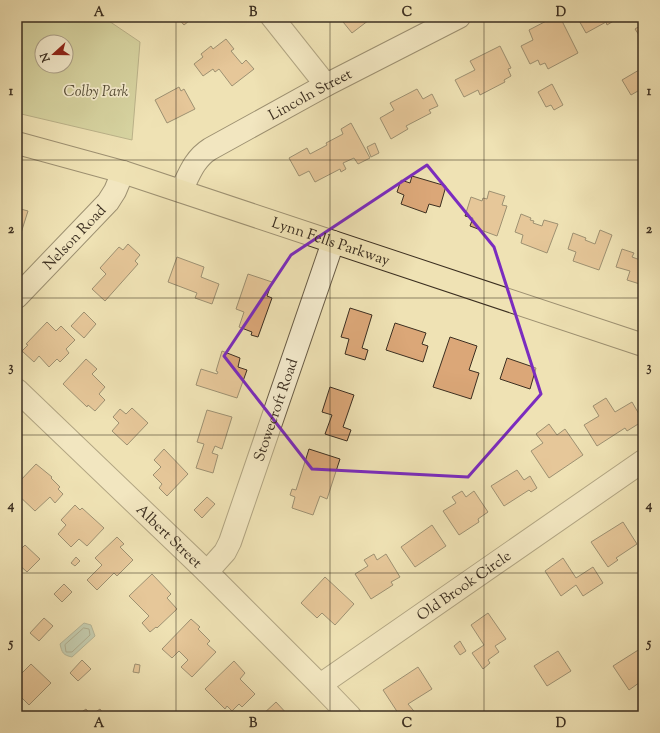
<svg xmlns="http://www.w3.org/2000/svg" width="660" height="733" viewBox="0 0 660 733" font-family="'Sorts Mill Goudy',serif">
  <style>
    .green { fill: #bbc38b; stroke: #7c7956; fill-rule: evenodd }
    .water { fill: #9abdb3; stroke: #748479 }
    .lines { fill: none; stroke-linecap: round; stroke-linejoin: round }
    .shore { stroke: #6b766a; stroke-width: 1 }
    .building { fill: #dba778; stroke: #3c2f21 }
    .street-casing { stroke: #695c46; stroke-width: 24 }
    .secondary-casing { stroke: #3c2f21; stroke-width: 24 }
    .primary-casing { stroke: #3c2f21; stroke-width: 24 }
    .street { stroke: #f5ecce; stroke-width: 22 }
    .secondary { stroke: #f5ecce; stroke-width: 22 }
    .primary { stroke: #efe2b4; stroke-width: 22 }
    .marked { fill: none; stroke: #7b2cbf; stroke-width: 3; stroke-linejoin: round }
    .grid { fill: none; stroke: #3c2f21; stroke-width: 1; stroke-opacity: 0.55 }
    .labels { text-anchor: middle; stroke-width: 3.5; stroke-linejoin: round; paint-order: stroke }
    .park-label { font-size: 15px; font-style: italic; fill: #554d36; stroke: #f5ecce }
    .street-label { font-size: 15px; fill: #3c2f21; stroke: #f5ecce }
    .neatline { fill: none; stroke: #3c2f21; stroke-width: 1.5 }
    .grid-label { font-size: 13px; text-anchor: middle; font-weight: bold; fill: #3c2f21 }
  </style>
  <rect width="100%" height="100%" fill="#efe2b4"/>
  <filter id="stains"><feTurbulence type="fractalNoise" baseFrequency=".005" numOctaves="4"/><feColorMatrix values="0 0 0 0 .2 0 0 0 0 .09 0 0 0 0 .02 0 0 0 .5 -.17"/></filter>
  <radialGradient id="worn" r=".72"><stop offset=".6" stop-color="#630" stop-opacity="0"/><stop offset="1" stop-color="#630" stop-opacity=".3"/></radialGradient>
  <!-- green -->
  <path class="green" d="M 17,17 L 103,17 L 140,42 L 132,140 L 17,113 ZM 42,42 L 66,42 L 66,66 L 42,66 Z"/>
  <!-- water -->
  <path class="water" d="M 84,623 L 91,625 L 95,636 L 72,657 C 63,655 62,653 60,644 Z"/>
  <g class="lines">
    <!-- shore -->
    <polygon class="shore" points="84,628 89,629 90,635 72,652 66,652 65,645"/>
  </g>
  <!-- building -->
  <g class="building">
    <polygon points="177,17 194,17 184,25"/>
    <polygon points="339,17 373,17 352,33"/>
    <polygon points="554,17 560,17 578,53 548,69 545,63 540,65 538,60 530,64 521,46 533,40 529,30"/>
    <polygon points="577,17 620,17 607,25 606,22 586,33"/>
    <polygon points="643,24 643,41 635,29"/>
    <polygon points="226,39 234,49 231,51 242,64 246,60 254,69 232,86 219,69 215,72 213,69 203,76 194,64 203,57 201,54 211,46 213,49"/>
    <polygon points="500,46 511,68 508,69 511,76 504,80 505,82 480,95 478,90 464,97 455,80 475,70 470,61"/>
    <polygon points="639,70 643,77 643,88 631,95 622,80"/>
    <polygon points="552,84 563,105 554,110 551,105 546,107 538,92"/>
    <polygon points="179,87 181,91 184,89 195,109 167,123 155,100"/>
    <polygon points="417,89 423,99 432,94 438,106 429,110 431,113 406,126 408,129 391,139 380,118 394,110 390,103"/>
    <polygon points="351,123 370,158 358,164 354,158 343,163 346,169 341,172 340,169 315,182 309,171 299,176 289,158 307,148 310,154 327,145 326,143 343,134 341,129"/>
    <polygon points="375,143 379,153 371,157 367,147"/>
    <polygon points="412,176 446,186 440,207 429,204 426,213 401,204 404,195 397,192 401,180 410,183"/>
    <polygon points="489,191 505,196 502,205 507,206 497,236 470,226 473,218 465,216 471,197 482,201 483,198 487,199"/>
    <polygon points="17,208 28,211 21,233 17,232"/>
    <polygon points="521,214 531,218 530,220 534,221 533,223 542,226 544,220 558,224 547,253 521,243 523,235 515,232"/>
    <polygon points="600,230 612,235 599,270 573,261 576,252 568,249 573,233 586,238 585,240 595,244"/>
    <polygon points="128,244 140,255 135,261 138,264 105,301 92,289 106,274 100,268 119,247 123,250"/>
    <polygon points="622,249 634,253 632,257 643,261 643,285 627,280 630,271 616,267"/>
    <polygon points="177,257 204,267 201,277 219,284 212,304 195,298 197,293 168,282"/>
    <polygon points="248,274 272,282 267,296 272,298 258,337 251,335 252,332 239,327 244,312 236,309"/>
    <polygon points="350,308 372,315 362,348 368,350 365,360 345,354 349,339 341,337"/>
    <polygon points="84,312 96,324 84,338 71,326"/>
    <polygon points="47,322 56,331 61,326 75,340 66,349 69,353 60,362 57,359 49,367 39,356 34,362 22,351 28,345 26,344"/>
    <polygon points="395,323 426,333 422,344 428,346 423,362 386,350"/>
    <polygon points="450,337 477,346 469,370 479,373 471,399 433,387"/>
    <polygon points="222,351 240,358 238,367 247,370 237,398 196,385 201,369 217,374 218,372 216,371"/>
    <polygon points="507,358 536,368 530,389 500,379"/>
    <polygon points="86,359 97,369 92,374 105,387 99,394 105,400 95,411 88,405 87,407 63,384"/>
    <polygon points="330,387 354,395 343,427 351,430 347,441 325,434 332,415 322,412"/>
    <polygon points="606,398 615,412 632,402 643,421 627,431 625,428 597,446 584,425 599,416 593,406"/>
    <polygon points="132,408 148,423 127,445 112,431 119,423 113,417 120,409 126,414"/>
    <polygon points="207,410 232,417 222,449 215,446 212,453 218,455 213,473 196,468 204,444 197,442"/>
    <polygon points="549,424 557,435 565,429 583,455 549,478 531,451 543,443 536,434"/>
    <polygon points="164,449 188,474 167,496 159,488 162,484 153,475 161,467 154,460"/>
    <polygon points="309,449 340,459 327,499 320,496 313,515 292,508 295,497 290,495 292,489 296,490"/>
    <polygon points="17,462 22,467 17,472"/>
    <polygon points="36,464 52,477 51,478 60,487 58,489 63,494 55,503 50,497 35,511 17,494 17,489 22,483 20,481"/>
    <polygon points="517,470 524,480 530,476 537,488 531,492 529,490 504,506 491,486"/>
    <polygon points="462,491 466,497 474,491 488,512 478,519 479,522 459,535 443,511 456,503 452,497"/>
    <polygon points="207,497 215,504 202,518 194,510"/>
    <polygon points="75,505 80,510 82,508 104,528 87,546 79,539 71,547 58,534 66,525 61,520"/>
    <polygon points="623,522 637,544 616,558 618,560 608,567 591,542"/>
    <polygon points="432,525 446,546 415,567 401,547"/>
    <polygon points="117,537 124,544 120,547 133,560 117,576 114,573 97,590 87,580 102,565 95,558"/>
    <polygon points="25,545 40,559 27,572 17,563 17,553"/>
    <polygon points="374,554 377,560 386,554 400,577 391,582 393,585 371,599 355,574 368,566 364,560"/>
    <polygon points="76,557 80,561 75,566 71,563"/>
    <polygon points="563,558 576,578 593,567 603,583 583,596 576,585 561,596 545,571"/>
    <polygon points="152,574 171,594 167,598 177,609 157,628 156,627 150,632 142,623 149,616 129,596"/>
    <polygon points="325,577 354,604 335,625 322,613 317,618 301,603"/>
    <polygon points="64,584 72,592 62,602 54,594"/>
    <polygon points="488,613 506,639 495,646 499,652 488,660 490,663 483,669 472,653 484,645 471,625"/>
    <polygon points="44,618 53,626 39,641 30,633"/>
    <polygon points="191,619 200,627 198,629 210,641 207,644 216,652 192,677 181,667 188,660 179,651 172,658 162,649"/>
    <polygon points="460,641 466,651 460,655 454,646"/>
    <polygon points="643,647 643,680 629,690 613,666"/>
    <polygon points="558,651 571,671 547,686 534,666"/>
    <polygon points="82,660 91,669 78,681 70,673"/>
    <polygon points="234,661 245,673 240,679 255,694 242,707 239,704 232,711 227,706 225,709 205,689"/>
    <polygon points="31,664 51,683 29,705 17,693 17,678"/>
    <polygon points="135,664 140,665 139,673 133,672"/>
    <polygon points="418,667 432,689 408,704 418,716 400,716 383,690"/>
    <polygon points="276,702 289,716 261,716"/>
    <polygon points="86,709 91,715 100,709 105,716 76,716"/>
    <polygon points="462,712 464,716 456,716"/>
  </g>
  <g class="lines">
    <defs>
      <g id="street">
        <polyline points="272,17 326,85"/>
        <path id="s1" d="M 17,390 L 207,572 L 320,685"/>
        <path id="s2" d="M 207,572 L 225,552 L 230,542 L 333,242"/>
        <path id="s3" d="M 350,716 L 320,685 L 643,461"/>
      </g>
      <g id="secondary">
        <path id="s4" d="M 181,191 C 189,175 194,159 210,149 L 326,85 L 459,17"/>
        <path id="s5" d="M 17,297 L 108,202 L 115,191 L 123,172"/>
      </g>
      <g id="primary">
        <path id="s6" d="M 17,143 L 123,172 L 643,345"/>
      </g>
    </defs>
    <!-- street casing -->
    <use href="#street" class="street-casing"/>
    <!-- secondary casing -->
    <use href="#secondary" class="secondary-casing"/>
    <!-- primary casing -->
    <use href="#primary" class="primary-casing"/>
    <!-- street -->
    <use href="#street" class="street"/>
    <!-- secondary -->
    <use href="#secondary" class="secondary"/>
    <!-- primary -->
    <use href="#primary" class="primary"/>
  </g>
  <!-- marked area -->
  <path d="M0 0H660V733H0ZM 427,165 L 494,247 L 541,394 L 468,477 L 312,469 L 224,356 L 291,255 Z" fill="#efe2b4" fill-opacity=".55" fill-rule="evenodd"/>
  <path class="marked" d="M 427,165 L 494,247 L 541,394 L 468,477 L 312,469 L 224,356 L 291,255 Z"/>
  <!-- grid -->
  <path class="grid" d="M 176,17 L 176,716M 330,17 L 330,716M 484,17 L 484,716M 17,160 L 643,160M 17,298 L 643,298M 17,435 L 643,435M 17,573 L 643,573"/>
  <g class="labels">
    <!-- park labels -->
    <g class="park-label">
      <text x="96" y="96">Colby Park</text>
    </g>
    <!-- street labels -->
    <g class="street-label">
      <text dy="5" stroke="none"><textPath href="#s4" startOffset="166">Lincoln Street</textPath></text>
      <text dy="5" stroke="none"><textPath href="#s5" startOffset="83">Nelson Road</textPath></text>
      <text dy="5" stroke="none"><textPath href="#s6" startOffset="329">Lynn Fells Parkway</textPath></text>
      <text dy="5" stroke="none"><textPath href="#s2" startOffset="178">Stowecroft Road</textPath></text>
      <text dy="5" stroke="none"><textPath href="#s1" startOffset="211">Albert Street</textPath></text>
      <text dy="5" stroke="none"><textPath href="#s3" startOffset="218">Old Brook Circle</textPath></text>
    </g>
  </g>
  <!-- margin -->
  <rect width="660" height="733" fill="none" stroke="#efe2b4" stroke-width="44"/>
  <!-- north arrow -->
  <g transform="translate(54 54) rotate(249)"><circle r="19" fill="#f5ecce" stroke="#aba089"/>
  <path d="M0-3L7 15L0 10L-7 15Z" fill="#8f2418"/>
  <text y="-6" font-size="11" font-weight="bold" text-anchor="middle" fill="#3c2f21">N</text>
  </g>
  <rect x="22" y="22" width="616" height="689" class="neatline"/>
  <g class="grid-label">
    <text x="99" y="16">A</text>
    <text x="253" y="16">B</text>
    <text x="407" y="16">C</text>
    <text x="561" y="16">D</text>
    <text x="11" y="95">1</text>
    <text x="649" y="95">1</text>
    <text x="11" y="233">2</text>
    <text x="649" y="233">2</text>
    <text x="11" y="371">3</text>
    <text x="649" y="371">3</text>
    <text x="11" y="509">4</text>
    <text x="649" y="509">4</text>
    <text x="11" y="647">5</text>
    <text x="649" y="647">5</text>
    <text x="99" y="727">A</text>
    <text x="253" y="727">B</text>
    <text x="407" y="727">C</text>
    <text x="561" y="727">D</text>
  </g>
  <rect width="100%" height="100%" filter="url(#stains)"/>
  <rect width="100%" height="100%" fill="url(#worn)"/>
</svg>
